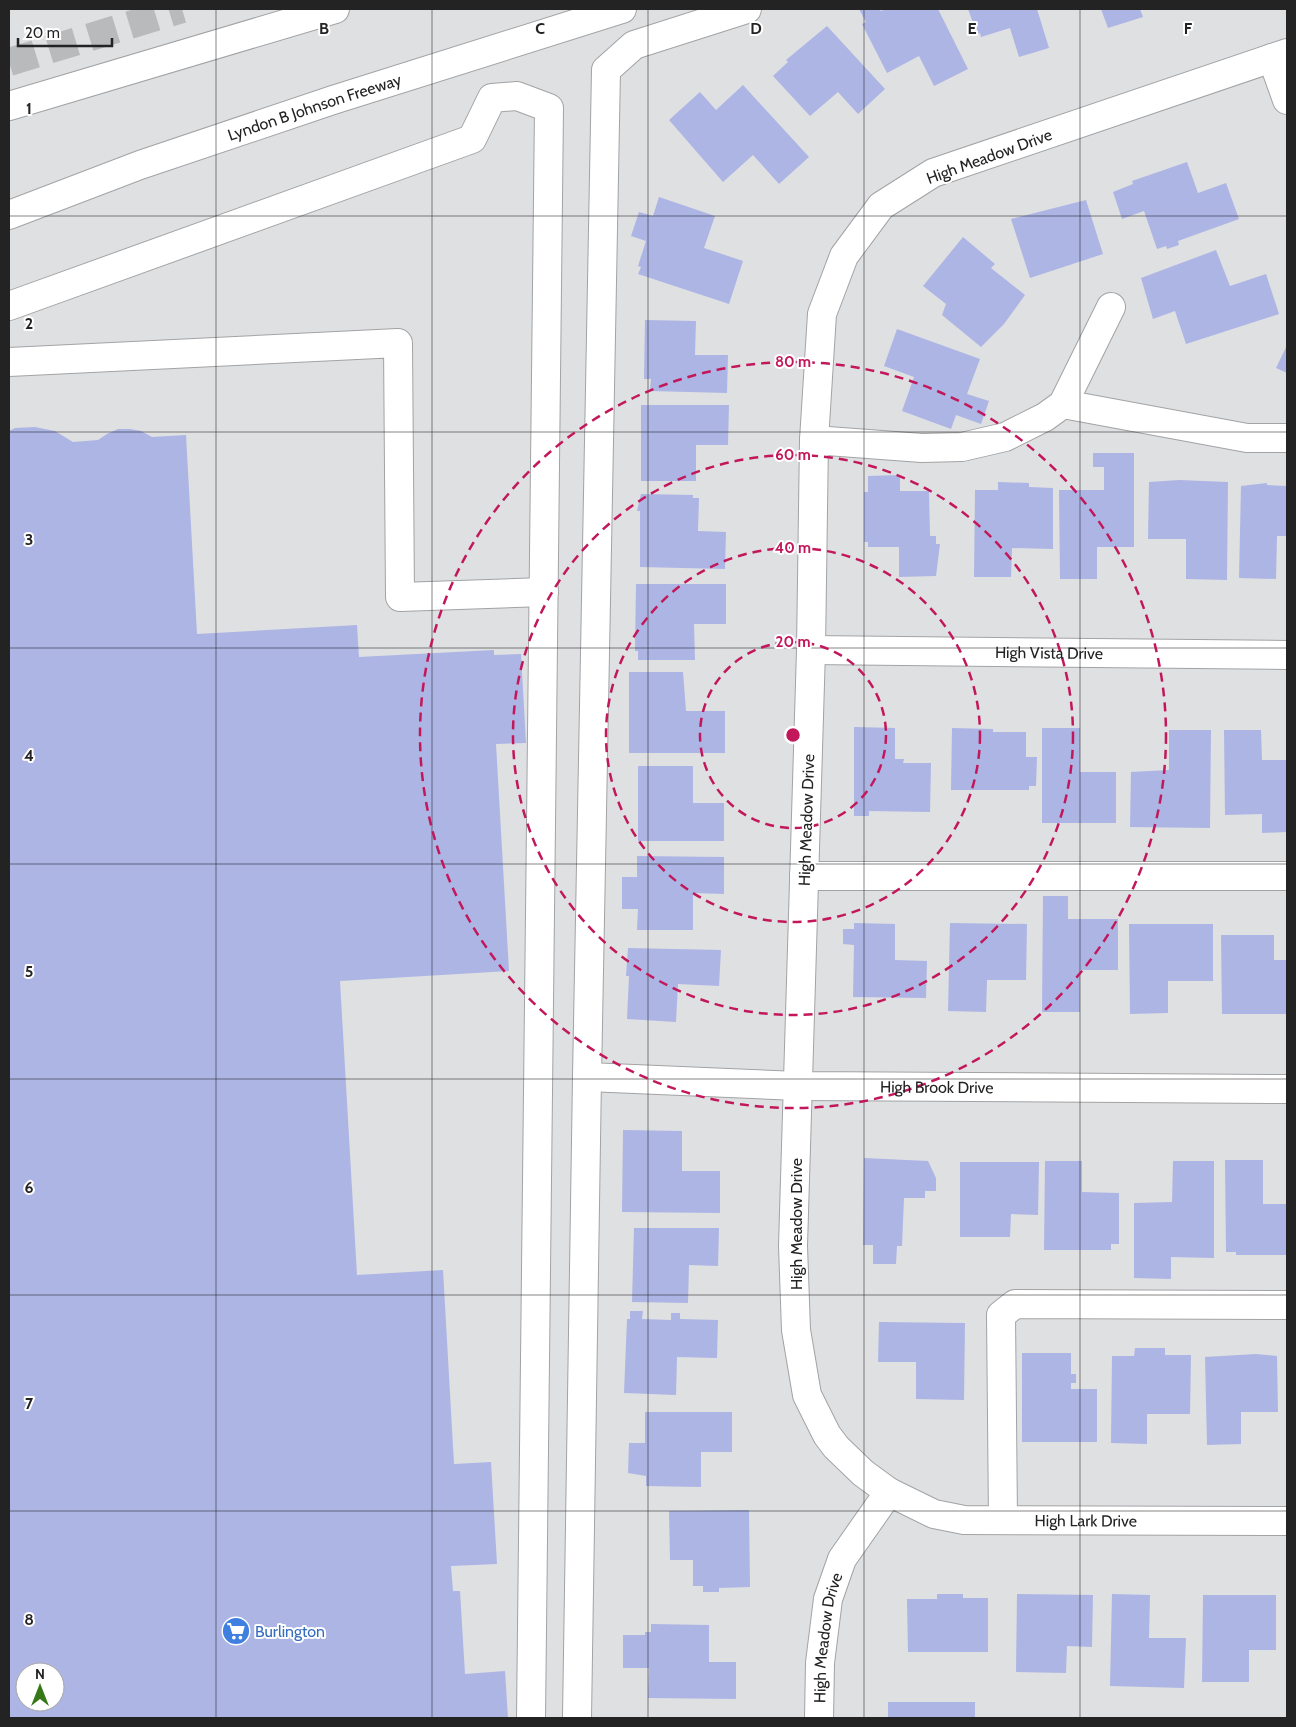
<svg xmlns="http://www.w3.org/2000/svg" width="1296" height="1727" viewBox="0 0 1296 1727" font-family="Cabin,sans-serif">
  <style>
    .building { fill: #adb5e4; fill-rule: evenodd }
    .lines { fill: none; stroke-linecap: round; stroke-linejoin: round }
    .highway-tunnel { stroke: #b9babc; stroke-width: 28; stroke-dasharray: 28 14; stroke-linecap: butt }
    .minor-casing { stroke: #a2a3a5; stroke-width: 30 }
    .major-casing { stroke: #a2a3a5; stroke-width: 30 }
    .highway-casing { stroke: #a2a3a5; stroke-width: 30 }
    .minor { stroke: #fff; stroke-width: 28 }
    .major { stroke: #fff; stroke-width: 28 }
    .highway { stroke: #fff; stroke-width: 28 }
    .grid { fill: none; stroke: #232324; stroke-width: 1; stroke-opacity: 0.55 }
    .ring { fill: none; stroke: #c2185b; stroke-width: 2.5; stroke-dasharray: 9 6 }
    .labels { text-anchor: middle; stroke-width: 4; stroke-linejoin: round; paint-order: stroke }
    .street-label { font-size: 16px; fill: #232324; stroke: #fff }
    .shop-label { font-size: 16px; fill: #366cbe; stroke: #fff; text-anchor: start }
    .grid-label { font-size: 16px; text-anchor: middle; font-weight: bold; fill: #232324; stroke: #fff; stroke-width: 4; stroke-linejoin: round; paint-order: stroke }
    .centre { fill: #c2185b; stroke: #fff; stroke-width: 2.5 }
    .ring-label { font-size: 15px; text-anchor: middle; font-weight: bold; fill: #c2185b; stroke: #fff; stroke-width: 4; stroke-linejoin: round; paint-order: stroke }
  </style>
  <rect width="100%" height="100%" fill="#dfe0e2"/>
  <!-- building -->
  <g class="building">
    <polygon points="859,9 879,9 881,11 886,9 938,9 968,69 934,86 919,56 887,73 862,24 866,22"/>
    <polygon points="968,9 1037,9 1049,48 1019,57 1010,28 981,37 980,33 977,34"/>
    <polygon points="1101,9 1140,9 1143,17 1108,28"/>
    <polygon points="827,26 885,89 858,114 838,92 810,116 773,76 788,62 786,60"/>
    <polygon points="743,85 809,157 779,184 753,155 723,182 669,120 700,92 716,110"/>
    <polygon points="1187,162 1198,193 1226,183 1239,219 1178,241 1179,245 1167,249 1166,246 1157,249 1144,211 1122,219 1113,192 1133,184 1132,181"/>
    <polygon points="659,197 715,216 704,248 743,261 729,304 638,274 641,267 638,266 646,241 631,236 639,212 653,216"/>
    <polygon points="1086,200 1103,254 1030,278 1011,219"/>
    <polygon points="963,237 995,264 991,268 1025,295 1004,324 981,347 942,315 946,304 923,286"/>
    <polygon points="1216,250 1230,286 1266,274 1279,314 1186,344 1175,311 1153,319 1141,278"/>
    <polygon points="645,320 696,321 695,355 728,355 727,393 650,391 651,379 644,379"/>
    <polygon points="897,329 980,359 967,394 989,401 981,424 956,415 951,429 902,411 914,377 884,366"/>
    <polygon points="1287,345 1287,373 1276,368"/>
    <polygon points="641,405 729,405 728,445 696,445 696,481 641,481"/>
    <path d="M 35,427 L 55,431 L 73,442 L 98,440 L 107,434 L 118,429 L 130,429 L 141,431 L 152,437 L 186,435 L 197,634 L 357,625 L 359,657 L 494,650 L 494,655 L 521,654 L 526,743 L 496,744 L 509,971 L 340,981 L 357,1275 L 443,1270 L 454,1464 L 491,1462 L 497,1564 L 451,1566 L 453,1591 L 460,1591 L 465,1674 L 505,1671 L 508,1718 L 9,1718 L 9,431 L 15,428 ZM 25,1672 L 55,1672 L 55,1702 L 25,1702 Z"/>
    <polygon points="1093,453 1134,453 1134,547 1097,547 1097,579 1060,579 1059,490 1104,490 1104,467 1093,467"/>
    <polygon points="900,475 900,491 929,491 930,536 936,536 936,544 940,544 936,576 899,577 899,547 868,547 868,542 864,542 864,492 868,492 868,476"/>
    <polygon points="1179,480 1228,482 1227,580 1186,579 1186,539 1148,539 1149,482"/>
    <polygon points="998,482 1029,483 1029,487 1053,488 1053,549 1012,548 1011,577 974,577 975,490 998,490"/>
    <polygon points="1267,483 1267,485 1287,486 1287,536 1277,536 1276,579 1239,578 1241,486"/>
    <polygon points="641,494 693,495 693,498 699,498 698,531 726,532 725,569 640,567 640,511 637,511"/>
    <polygon points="636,584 726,584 726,624 694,624 695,660 638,660 638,651 635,651"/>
    <polygon points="629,672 683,672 686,711 725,711 725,753 629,753"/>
    <polygon points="854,727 895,728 895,759 904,759 903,763 931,763 930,812 869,811 869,816 854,816"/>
    <polygon points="952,728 993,729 993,732 1026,732 1026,757 1037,757 1036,786 1029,786 1029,790 951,790"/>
    <polygon points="1042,728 1080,728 1080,772 1116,772 1116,823 1042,823"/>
    <polygon points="1169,730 1211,730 1210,828 1130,827 1131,772 1169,770"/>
    <polygon points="1224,730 1261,730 1262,760 1287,760 1287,832 1262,833 1262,814 1225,815"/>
    <polygon points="638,766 693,766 693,803 724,803 724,841 638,841"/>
    <polygon points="637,856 724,857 724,894 693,893 693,930 637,930 638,909 622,909 622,877 637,877"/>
    <polygon points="1043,896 1068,896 1068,919 1118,919 1118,970 1080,970 1080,1012 1042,1012"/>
    <polygon points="854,923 895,924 895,960 927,961 926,998 853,997 854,945 843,944 843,929 854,929"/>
    <polygon points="950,923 1027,924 1026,980 987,980 986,1012 948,1011"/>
    <polygon points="1129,924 1213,924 1213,981 1168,981 1168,1013 1130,1014"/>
    <polygon points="1221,935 1274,935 1274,960 1287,960 1287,1014 1222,1014"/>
    <polygon points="628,948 721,950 719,986 678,984 676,1022 627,1019 629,976 626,976"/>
    <polygon points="623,1130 682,1131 682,1171 720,1171 720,1213 622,1212"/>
    <polygon points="864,1158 928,1161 936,1178 936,1191 925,1191 925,1198 904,1198 902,1246 897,1246 896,1264 873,1264 873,1245 863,1245"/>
    <polygon points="1225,1160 1263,1160 1263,1204 1287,1204 1287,1255 1236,1255 1236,1252 1226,1252"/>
    <polygon points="1045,1161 1082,1161 1082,1192 1119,1193 1119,1244 1111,1244 1111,1250 1044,1250"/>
    <polygon points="1173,1161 1214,1161 1214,1258 1171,1257 1171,1279 1134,1278 1134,1203 1172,1202"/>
    <polygon points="960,1162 1039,1162 1038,1215 1011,1214 1010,1237 960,1237"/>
    <polygon points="634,1228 719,1228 718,1266 689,1265 688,1303 632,1302"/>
    <polygon points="630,1311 643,1311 642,1319 671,1320 671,1313 680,1313 680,1319 718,1320 717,1358 677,1357 676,1395 624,1393 627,1319 630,1319"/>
    <polygon points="879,1322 965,1323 964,1400 916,1399 916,1362 878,1362"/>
    <polygon points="1135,1348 1165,1348 1165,1355 1191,1355 1190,1414 1147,1414 1147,1444 1111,1443 1112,1356 1134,1356"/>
    <polygon points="1022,1353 1071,1353 1071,1374 1076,1374 1076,1383 1071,1383 1071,1389 1097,1389 1097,1442 1022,1442"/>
    <polygon points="1256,1354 1277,1356 1278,1412 1241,1412 1241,1444 1207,1445 1205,1357"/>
    <polygon points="645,1412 732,1412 732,1452 701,1452 701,1487 646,1486 646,1476 628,1473 629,1443 645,1443"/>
    <polygon points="749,1510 750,1587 719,1588 719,1592 703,1592 703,1586 693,1586 693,1560 670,1560 669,1511"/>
    <polygon points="937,1594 963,1594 963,1598 988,1598 988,1652 908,1652 907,1599 937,1599"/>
    <polygon points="1017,1594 1093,1595 1092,1647 1067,1646 1066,1673 1016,1672"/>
    <polygon points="1112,1594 1150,1595 1149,1638 1186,1638 1184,1688 1110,1686"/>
    <polygon points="1203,1595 1276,1595 1276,1650 1249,1650 1249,1682 1202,1682"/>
    <polygon points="651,1624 709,1625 709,1662 736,1662 736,1699 648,1698 649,1668 623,1668 623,1635 645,1635 645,1632 651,1632"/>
    <rect x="888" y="1702" width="87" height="16"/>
  </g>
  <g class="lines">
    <!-- highway-tunnel -->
    <polyline class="highway-tunnel" points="9,62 182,9"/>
    <defs>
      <g id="minor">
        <path id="s1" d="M 1287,53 L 933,173 L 881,206 L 844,256 L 822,314 L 814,440 L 811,650 L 793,1246 L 796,1330 L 807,1395 L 827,1435 L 836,1447 L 863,1473 L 889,1492 L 934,1514 L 964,1520 L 1287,1521"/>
        <polyline points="1272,58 1287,100"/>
        <polyline points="9,306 472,139 492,98 517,96 549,108 531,1718"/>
        <polyline points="9,362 398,343 400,597 544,592"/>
        <polyline points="1063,404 1111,307"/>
        <polyline points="814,440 922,448 962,447 1005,437 1045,417 1063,404 1247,438 1287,438"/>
        <path id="s2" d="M 811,650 L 1287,655"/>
        <polyline points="804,876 1287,876"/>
        <path id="s3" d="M 587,1077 L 799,1086 L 1287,1089"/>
        <polyline points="1003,1520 1001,1315 1015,1304 1287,1305"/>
        <polyline points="577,1718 587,1077 606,70 634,45 747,9"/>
        <path id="s4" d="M 819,1718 L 820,1663 L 828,1599 L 842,1559 L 889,1492"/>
      </g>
      <g id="major">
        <path id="s5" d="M 9,215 L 140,165 L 333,100 L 622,9"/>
      </g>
      <polyline id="highway" points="9,106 335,9"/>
    </defs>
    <!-- minor casing -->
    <use href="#minor" class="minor-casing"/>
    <!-- major casing -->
    <use href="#major" class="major-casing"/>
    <!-- highway casing -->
    <use href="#highway" class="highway-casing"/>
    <!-- minor -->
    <use href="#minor" class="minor"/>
    <!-- major -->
    <use href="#major" class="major"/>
    <!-- highway -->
    <use href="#highway" class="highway"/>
  </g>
  <!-- grid -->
  <path class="grid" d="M 216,9 L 216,1718M 432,9 L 432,1718M 648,9 L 648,1718M 864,9 L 864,1718M 1080,9 L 1080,1718M 9,216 L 1287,216M 9,432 L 1287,432M 9,648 L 1287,648M 9,864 L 1287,864M 9,1079 L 1287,1079M 9,1295 L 1287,1295M 9,1511 L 1287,1511"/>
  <!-- distance rings -->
  <g class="ring">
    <circle cx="793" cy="735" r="93"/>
    <circle cx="793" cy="735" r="187"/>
    <circle cx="793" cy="735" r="280"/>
    <circle cx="793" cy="735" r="373"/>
  </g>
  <!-- icons -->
  <defs>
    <symbol id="supermarket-disc" viewBox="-11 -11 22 22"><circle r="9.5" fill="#3f7fe0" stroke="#fff"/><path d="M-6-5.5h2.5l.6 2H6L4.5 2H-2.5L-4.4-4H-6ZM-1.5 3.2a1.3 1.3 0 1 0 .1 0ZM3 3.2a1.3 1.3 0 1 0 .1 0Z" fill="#fff"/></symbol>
  </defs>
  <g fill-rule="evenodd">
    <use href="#supermarket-disc" x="220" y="1615" width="32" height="32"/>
  </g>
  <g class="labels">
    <!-- street labels -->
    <g class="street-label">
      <text dy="6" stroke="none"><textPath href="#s5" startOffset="324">Lyndon B Johnson Freeway</textPath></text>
      <text transform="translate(989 156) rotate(-20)" y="6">High Meadow Drive</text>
      <text dy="6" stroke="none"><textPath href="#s2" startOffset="238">High Vista Drive</textPath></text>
      <text transform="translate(806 820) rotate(-88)" y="6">High Meadow Drive</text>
      <text dy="6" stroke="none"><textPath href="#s3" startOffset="350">High Brook Drive</textPath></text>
      <text transform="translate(796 1224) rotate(-90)" y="6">High Meadow Drive</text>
      <text dy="6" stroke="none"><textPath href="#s1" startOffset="1974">High Lark Drive</textPath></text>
      <text dy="6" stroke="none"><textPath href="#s4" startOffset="81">High Meadow Drive</textPath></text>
    </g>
    <!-- shop labels -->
    <g class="shop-label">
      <text x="255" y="1637">Burlington</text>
    </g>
  </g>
  <g class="grid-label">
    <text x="324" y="34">B</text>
    <text x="540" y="34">C</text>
    <text x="756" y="34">D</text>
    <text x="972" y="34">E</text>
    <text x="1188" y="34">F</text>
    <text x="29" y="114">1</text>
    <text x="29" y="329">2</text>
    <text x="29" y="545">3</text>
    <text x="29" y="761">4</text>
    <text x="29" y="977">5</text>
    <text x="29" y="1193">6</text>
    <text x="29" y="1409">7</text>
    <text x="29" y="1625">8</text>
  </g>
  <circle cx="793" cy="735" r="8" class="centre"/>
  <g class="ring-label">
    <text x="793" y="367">80 m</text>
    <text x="793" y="460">60 m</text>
    <text x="793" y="553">40 m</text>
    <text x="793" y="647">20 m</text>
  </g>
  <!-- border -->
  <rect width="1296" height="1727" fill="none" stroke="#232324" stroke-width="20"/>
  <!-- north arrow -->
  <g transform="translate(40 1687)"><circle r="24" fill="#ffffff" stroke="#a7a7a7"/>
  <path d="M0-4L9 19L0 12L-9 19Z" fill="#367818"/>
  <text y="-8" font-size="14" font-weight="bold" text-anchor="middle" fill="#232324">N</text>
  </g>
  <!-- scale -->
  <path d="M18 38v8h94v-8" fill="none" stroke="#232324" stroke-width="2.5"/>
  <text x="25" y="38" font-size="15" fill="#232324" stroke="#ffffff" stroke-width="4" paint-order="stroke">20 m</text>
</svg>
